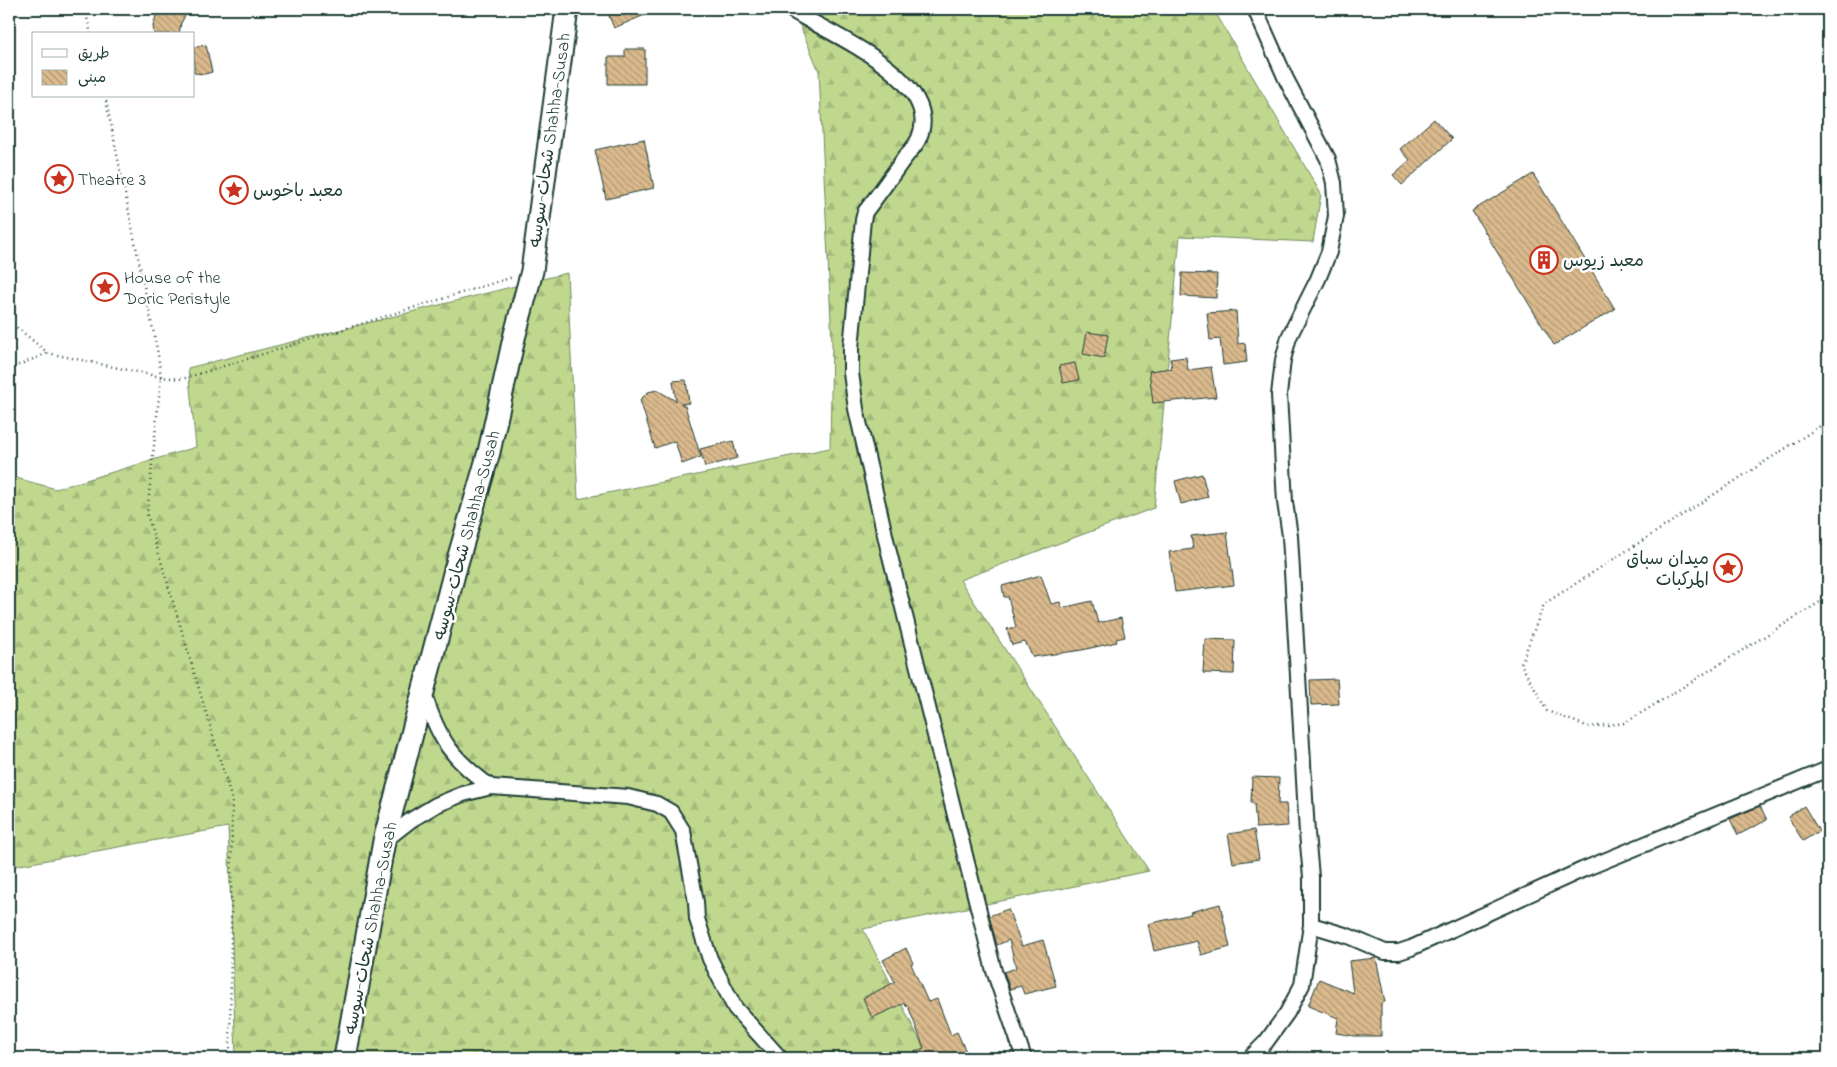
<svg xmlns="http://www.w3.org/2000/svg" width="1837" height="1067" viewBox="0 0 1837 1067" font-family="'Indie Flower','Playpen Sans Arabic',sans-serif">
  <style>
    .forest { fill: url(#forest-firs); stroke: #708a61 }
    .building { fill: url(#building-back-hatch); stroke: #1f3d34 }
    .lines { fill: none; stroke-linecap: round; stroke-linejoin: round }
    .minor-casing { stroke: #1f3d34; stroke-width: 18 }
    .primary-casing { stroke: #1f3d34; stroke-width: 25 }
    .path { stroke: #1f3d34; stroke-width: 2.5; stroke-dasharray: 1 4; stroke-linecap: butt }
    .minor { stroke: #fff; stroke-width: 14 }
    .primary { stroke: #fff; stroke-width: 21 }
    .labels { text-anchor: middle; stroke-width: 5; stroke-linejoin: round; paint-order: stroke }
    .street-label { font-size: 18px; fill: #1f3d34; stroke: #fff }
    .poi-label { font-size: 18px; fill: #1f3d34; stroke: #fff; text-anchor: start }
  </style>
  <defs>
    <pattern id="forest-firs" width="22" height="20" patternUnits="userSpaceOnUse" patternTransform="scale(1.25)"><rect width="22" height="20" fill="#c0d88e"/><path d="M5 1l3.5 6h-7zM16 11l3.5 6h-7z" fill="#a5ba7b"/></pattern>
    <pattern id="building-back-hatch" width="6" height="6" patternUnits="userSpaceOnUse" patternTransform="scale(1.25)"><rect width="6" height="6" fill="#dbba8d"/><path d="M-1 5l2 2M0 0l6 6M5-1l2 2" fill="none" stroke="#b19874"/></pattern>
  </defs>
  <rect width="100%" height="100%" fill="#fff"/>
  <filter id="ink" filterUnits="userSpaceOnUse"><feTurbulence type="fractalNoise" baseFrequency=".02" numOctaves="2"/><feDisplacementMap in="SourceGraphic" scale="10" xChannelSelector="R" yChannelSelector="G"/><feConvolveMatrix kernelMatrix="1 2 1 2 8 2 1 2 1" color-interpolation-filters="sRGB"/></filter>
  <g filter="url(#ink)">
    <!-- forest -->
    <polygon class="forest" points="793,9 1226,9 1214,10 1321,194 1313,242 1180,236 1154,508 960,580 1149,871 863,929 929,1058 236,1058 228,827 9,867 9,476 56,489 196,447 188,368 567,273 578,499 830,448 832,342 819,71"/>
    <!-- building -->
    <g class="building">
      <polygon points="158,9 189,9 181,23 179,34 154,34 153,26"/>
      <polygon points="606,9 659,9 614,28"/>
      <polygon points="206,45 212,72 205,74 194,73 194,47"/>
      <polygon points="625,49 645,49 645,84 608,84 608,57 625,57"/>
      <polygon points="1434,119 1452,139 1402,185 1393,175 1410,160 1400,149"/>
      <polygon points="644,139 654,188 606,199 595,150"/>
      <polygon points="1533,174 1615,309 1554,345 1472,211"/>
      <polygon points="1182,273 1217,274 1216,298 1181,296"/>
      <polygon points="1236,311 1238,344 1245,343 1247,362 1223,365 1220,339 1210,340 1207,313"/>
      <polygon points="1087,332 1108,335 1104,358 1083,354"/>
      <polygon points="1186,357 1188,370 1211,367 1216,397 1153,403 1149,371 1172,368 1170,359"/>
      <polygon points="1075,363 1079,380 1063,383 1059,366"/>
      <polygon points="686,380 689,403 681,404 685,406 701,457 682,464 675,441 655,448 640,400 648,392 657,390 676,401 673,381"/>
      <polygon points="733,441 737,458 705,467 700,449"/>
      <polygon points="1202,474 1208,497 1181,504 1175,481"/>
      <polygon points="1227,532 1234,585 1175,592 1169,552 1193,549 1191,536"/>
      <polygon points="1041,575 1051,604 1060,602 1062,608 1092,601 1098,623 1121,618 1125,637 1116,639 1117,642 1082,650 1033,657 1025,642 1012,645 1007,629 1016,627 1008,597 1004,597 1002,586"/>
      <polygon points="1205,639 1235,640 1234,674 1203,673"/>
      <polygon points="1337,679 1339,704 1311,705 1310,680"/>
      <polygon points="1252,777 1279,778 1278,804 1286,804 1288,826 1256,828 1254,803 1251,803"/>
      <polygon points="1760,806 1767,820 1738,835 1730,819"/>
      <polygon points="1804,806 1819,831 1803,841 1788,817"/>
      <polygon points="1254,830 1259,859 1233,863 1228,834"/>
      <polygon points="1220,904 1230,947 1201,955 1197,941 1154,951 1148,924 1191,914 1190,912"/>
      <polygon points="1008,909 1022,946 1043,940 1056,986 1024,994 1021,986 1010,989 1004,972 1016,968 1009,940 997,945 989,916"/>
      <polygon points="906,948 913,963 911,964 928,1002 937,999 951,1035 957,1032 969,1058 900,1058 924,1048 908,1006 906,1006 905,1003 872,1018 863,998 895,982 883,960"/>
      <polygon points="1376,958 1385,1002 1381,1003 1381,1036 1354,1036 1336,1033 1338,1018 1308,1006 1319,979 1353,993 1349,961"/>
    </g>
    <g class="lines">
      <defs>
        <g id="minor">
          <path d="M 790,9 C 826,33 945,79 919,138 C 916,146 908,153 903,160 C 891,177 878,195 865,212 L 863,220 L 851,348 L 851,373 L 856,409 L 888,548 L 981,919 L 994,971 L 1024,1058"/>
          <path d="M 424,694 C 439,740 452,759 491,787"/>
          <polyline points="384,841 411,820 436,805 463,794 491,787 628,797 657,804 671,812 683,831 696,902 697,919 710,959 735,1008 780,1058"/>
          <polyline points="1311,925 1348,936 1385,952 1399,952 1411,948 1582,870 1828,769"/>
          <polyline points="1250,1058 1266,1042 1287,1013 1302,985 1311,925 1311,877 1307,833 1290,536 1285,502 1279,395 1283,360 1289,337 1318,279 1329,252 1336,216 1334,183 1328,159 1286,79 1255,9"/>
        </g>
        <polyline id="primary" points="345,1058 384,841 455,570 489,452 514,338 532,271 567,9"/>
      </defs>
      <!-- minor casing -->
      <use href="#minor" class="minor-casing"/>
      <!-- primary casing -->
      <use href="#primary" class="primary-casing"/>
      <!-- path -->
      <g class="path">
        <polyline points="85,9 91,34"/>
        <polyline points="105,96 158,354 161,377 147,514 232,800 230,1058"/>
        <polyline points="9,321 48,353 161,377 182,379 513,277"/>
        <polyline points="9,369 48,353"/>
        <polyline points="1828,421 1544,604 1521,664 1547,711 1589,727 1625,723 1828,597"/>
      </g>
      <!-- minor -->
      <use href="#minor" class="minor"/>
      <!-- primary -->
      <use href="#primary" class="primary"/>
    </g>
  </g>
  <!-- icons -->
  <defs>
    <symbol id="sight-ring" viewBox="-11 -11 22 22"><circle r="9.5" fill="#fff" stroke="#c8321e" stroke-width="1.5"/><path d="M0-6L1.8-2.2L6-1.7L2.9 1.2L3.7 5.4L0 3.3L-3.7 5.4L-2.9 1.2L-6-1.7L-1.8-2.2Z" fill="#c8321e"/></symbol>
    <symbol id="building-ring" viewBox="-11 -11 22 22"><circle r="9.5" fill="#fff" stroke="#c8321e" stroke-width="1.5"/><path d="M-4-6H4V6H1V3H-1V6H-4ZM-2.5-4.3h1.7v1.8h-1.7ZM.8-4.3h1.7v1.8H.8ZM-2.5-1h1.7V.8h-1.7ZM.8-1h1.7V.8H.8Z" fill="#c8321e"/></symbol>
  </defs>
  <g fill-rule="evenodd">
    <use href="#sight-ring" x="43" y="163" width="32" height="32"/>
    <use href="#sight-ring" x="218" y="174" width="32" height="32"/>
    <use href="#building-ring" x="1528" y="244" width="32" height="32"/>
    <use href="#sight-ring" x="89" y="271" width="32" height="32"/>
    <use href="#sight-ring" x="1712" y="552" width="32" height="32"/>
  </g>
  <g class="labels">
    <!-- street labels -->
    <g class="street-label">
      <text transform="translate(549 140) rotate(-82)" y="6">شحات-سوسه Shahha-Susah</text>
      <text transform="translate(466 535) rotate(-75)" y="6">شحات-سوسه Shahha-Susah</text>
      <text transform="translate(370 928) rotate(-79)" y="6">شحات-سوسه Shahha-Susah</text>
    </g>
    <!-- poi labels -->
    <g class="poi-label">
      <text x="78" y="185">Theatre 3</text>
      <text x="253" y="196">معبد باخوس</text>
      <text x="1563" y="266">معبد زيوس</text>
      <text x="124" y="283">House of the<tspan x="124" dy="21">Doric Peristyle</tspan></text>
      <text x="1709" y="564" text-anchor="end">ميدان سباق<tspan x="1709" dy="21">المركبات</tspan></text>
    </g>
  </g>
  <!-- margin -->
  <rect width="1837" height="1067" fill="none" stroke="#fff" stroke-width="30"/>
  <rect x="15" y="15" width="1807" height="1037" fill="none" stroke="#1f3d34" stroke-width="2" filter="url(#ink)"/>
  <!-- legend -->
  <rect x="32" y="32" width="162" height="65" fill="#ffffff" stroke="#a5b1ae"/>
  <rect x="42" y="49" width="25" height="8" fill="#ffffff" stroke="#a5b1ae"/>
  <text x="78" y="58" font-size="15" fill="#1f3d34">طريق</text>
  <rect x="42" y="70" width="25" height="15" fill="url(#building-back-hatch)" stroke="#a5b1ae"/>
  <text x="78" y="82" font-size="15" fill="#1f3d34">مبنى</text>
</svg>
